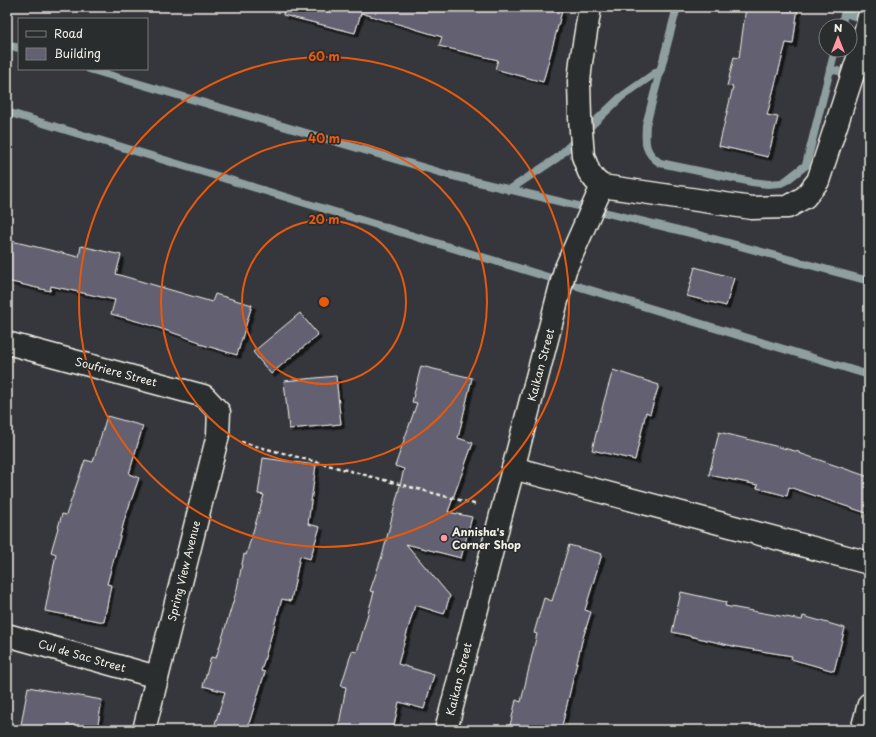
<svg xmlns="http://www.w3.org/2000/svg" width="876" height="737" viewBox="0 0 876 737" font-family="'Playpen Sans',sans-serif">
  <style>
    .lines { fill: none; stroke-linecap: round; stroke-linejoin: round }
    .stream { stroke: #8f9f9f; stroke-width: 8 }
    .building { fill: #636072; stroke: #f4f1e8; filter: url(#shadow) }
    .street-casing { stroke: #f4f1e8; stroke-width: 25 }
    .secondary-casing { stroke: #f4f1e8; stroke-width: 25 }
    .path { stroke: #f4f1e8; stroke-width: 2.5; stroke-dasharray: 4 3; stroke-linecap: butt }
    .street { stroke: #2a2d2e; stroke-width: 22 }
    .secondary { stroke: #2a2d2e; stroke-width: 22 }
    .ring { fill: none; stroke: #e8590c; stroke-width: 2 }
    .poi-dot { fill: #ff9aa2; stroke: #2a2d2e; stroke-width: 1.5 }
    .labels { text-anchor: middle; stroke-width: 3.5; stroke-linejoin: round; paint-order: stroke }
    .street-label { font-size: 11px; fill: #f4f1e8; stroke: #2a2d2e }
    .poi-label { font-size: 11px; font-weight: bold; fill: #f4f1e8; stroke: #2a2d2e; text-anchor: start }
    .centre { fill: #e8590c; stroke: #2a2d2e; stroke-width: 2 }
    .ring-label { font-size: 12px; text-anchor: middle; font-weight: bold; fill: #e8590c; stroke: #2a2d2e; stroke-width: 3.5; stroke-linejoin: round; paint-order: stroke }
  </style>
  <defs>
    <filter id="shadow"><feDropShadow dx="3.5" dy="3.5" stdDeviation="0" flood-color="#0009"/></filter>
  </defs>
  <rect width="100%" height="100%" fill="#35373c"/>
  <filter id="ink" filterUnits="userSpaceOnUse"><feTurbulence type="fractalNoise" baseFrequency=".025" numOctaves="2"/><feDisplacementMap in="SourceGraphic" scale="8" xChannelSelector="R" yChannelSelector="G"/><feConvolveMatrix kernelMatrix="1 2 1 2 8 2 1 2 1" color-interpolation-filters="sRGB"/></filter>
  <g filter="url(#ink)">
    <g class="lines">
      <!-- stream -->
      <g class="stream">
        <path d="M 677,7 L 646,125 C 645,143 644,152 660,163 L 752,182 L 768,184 L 781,183 L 787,180 L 806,165 L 835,50"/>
        <polyline points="845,13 863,19"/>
        <polyline points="841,26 846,7"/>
        <polyline points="7,45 19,48"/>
        <polyline points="89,69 449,175 703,236 869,281"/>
        <polyline points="830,69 869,79"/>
        <polyline points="7,112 869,375"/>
        <polyline points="509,190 557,158 621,97 661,69"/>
      </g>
    </g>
    <!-- building -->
    <g class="building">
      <polygon points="284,7 547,7 562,11 543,82 495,69 498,60 439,46 442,37 361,13 355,33 283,15"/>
      <polygon points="746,7 798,7 793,44 786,43 767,115 778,117 768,157 719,146 733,87 727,86 734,57 739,58"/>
      <polygon points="7,240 79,257 81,246 121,255 116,274 212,302 215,294 252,305 237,355 200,344 200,342 147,324 111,314 115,300 51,286 50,291 7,281"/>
      <polygon points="695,267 734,278 726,306 687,296"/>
      <polygon points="300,313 318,335 271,374 253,352"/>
      <polygon points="421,366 472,378 458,438 473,443 448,512 472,517 461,558 406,544 450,596 444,614 415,605 398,664 434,675 424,709 399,702 393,730 338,730 346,687 341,686 352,651 357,652 374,592 370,591 383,553 404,469 395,466 417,403 412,402"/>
      <polygon points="613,370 659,385 650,414 646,412 635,460 592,450 604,401"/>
      <polygon points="336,376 341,424 289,429 284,381"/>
      <polygon points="107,416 143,426 129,474 139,478 125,518 107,584 111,585 104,622 45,611 56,554 51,552 62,514 66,515 85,460 93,462"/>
      <polygon points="719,432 799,452 799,453 869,477 869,514 789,487 787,496 757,488 758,485 709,475"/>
      <polygon points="263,458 316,465 308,524 320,527 310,559 300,556 291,601 282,599 261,671 265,672 247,730 213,730 225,692 203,686 211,657 216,658 237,589 244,554 246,555 264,495 258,494"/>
      <polygon points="569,545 602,554 585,610 591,612 582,641 561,730 509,730 516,700 521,702 537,634 534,633 544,598 552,601"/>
      <polygon points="681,592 726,602 725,606 802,620 803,616 845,628 834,671 791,659 792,656 737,647 672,632"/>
      <polygon points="28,687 102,700 97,730 20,730"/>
    </g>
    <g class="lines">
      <defs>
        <g id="street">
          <polyline points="590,7 581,62 579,82 580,118 583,156 589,172 595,180 602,186"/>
          <polyline points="869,17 861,49 869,51"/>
          <polyline points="7,343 204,396 219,412 218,435 144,730"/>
          <polyline points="513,468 869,563"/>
          <polyline points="7,635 157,677"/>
          <polyline points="862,730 869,704"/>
        </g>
        <polyline id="secondary" points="446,730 502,511 565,270 602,186 752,208 788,207 805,197 818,181 861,49"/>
      </defs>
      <!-- street casing -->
      <use href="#street" class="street-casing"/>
      <!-- secondary casing -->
      <use href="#secondary" class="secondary-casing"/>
      <!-- path -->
      <polyline class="path" points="241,442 478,505"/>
      <!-- street -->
      <use href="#street" class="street"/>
      <!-- secondary -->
      <use href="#secondary" class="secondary"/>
    </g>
  </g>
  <!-- distance rings -->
  <g class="ring">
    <circle cx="324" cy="302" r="82"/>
    <circle cx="324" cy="302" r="163"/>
    <circle cx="324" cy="302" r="245"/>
  </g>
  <!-- markers -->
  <circle class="poi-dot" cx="444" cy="538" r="4"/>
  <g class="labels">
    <!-- street labels -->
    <g class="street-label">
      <text transform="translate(541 365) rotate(-75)" y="4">Kaikan Street</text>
      <text transform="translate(116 372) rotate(15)" y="4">Soufriere Street</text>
      <text transform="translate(184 571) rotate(-76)" y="4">Spring View Avenue</text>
      <text transform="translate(82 656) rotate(16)" y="4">Cul de Sac Street</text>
      <text transform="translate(459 679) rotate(-76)" y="4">Kaikan Street</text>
    </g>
    <!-- poi labels -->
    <g class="poi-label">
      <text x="452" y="536">Annisha's<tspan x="452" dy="13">Corner Shop</tspan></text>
    </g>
  </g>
  <circle cx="324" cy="302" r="6" class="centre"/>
  <g class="ring-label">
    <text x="324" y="61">60 m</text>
    <text x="324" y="143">40 m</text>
    <text x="324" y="224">20 m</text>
  </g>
  <!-- margin -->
  <rect width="876" height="737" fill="none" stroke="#2a2d2e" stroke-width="24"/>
  <rect x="12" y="12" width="852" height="713" fill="none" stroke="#f4f1e8" stroke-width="1.5" filter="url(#ink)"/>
  <!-- legend -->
  <rect x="18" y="18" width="130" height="52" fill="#2a2d2e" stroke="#7b7b78"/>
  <rect x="26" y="31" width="20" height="6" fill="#2a2d2e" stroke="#7b7b78"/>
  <text x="54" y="38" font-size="12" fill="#f4f1e8">Road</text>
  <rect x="26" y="48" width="20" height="12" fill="#636072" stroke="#7b7b78"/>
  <text x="54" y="58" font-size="12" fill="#f4f1e8">Building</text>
  <!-- north arrow -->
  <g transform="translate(838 38)"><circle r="19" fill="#2a2d2e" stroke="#7b7b78"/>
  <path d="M0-3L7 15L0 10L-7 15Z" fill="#ff9aa2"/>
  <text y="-6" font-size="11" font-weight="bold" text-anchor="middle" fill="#f4f1e8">N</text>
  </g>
</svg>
